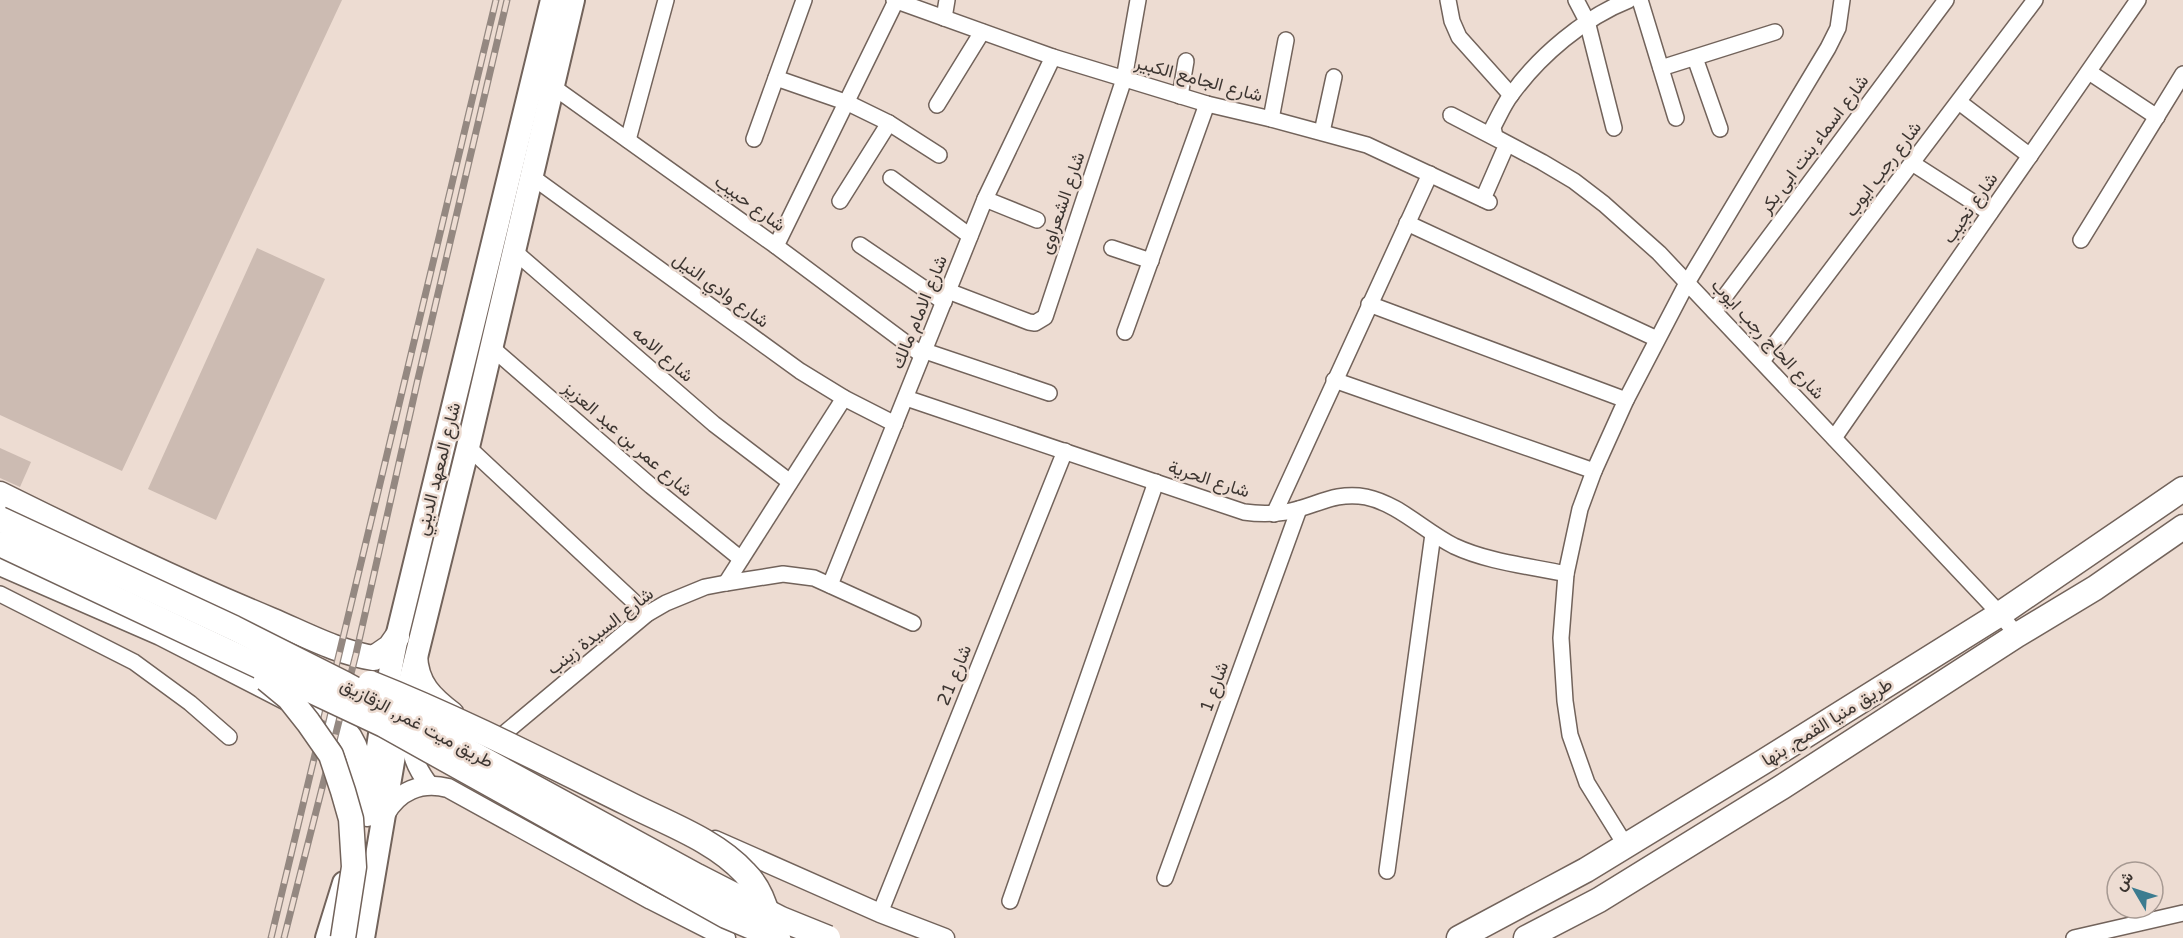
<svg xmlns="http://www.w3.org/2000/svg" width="2183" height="938" viewBox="0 0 2183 938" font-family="'Varela Round',Vazirmatn,sans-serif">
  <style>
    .building { fill: #ccbbb2 }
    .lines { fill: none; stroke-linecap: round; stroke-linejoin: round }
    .minor-casing { stroke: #72635b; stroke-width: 18 }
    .tertiary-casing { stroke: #72635b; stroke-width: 21 }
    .primary-casing { stroke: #72635b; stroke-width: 26 }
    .trunk-casing { stroke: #72635b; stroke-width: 27 }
    .minor { stroke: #fff; stroke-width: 15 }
    .tertiary { stroke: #fff; stroke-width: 18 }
    .primary { stroke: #fff; stroke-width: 22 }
    .trunk { stroke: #fff; stroke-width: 24 }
    .rail-casing { stroke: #948881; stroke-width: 7 }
    .rail { stroke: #eddcd2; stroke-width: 4.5; stroke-dasharray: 14; stroke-linecap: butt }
    .trunk-bridge-casing { stroke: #72635b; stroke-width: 27; stroke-linecap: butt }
    .trunk-bridge { stroke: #fff; stroke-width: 24 }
    .labels { text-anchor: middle; stroke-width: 5; stroke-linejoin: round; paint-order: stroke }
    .street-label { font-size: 18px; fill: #3c3531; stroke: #eddcd2 }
  </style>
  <rect width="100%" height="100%" fill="#eddcd2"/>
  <!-- building -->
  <g class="building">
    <polygon points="0,0 342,0 122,471 0,415"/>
    <polygon points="257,248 325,279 216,520 148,489"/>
    <polygon points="0,448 31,462 20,487 0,478"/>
  </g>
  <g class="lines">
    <defs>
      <g id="minor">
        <polyline points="894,0 1053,57 1207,104 1271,119 1367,145 1489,202"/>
        <polyline points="1448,0 1452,21 1459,37 1511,95"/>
        <polyline points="1576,0 1587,21 1614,128"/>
        <path d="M 1629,0 C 1585,17 1539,56 1511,95 C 1504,104 1499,116 1493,127 L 1495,137 L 1542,162 L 1574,181 L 1604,204 L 1659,253 L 2000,614 L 2017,635"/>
        <polyline points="1640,0 1676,118"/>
        <polyline points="944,18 947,0"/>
        <polyline points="1695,58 1720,129"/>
        <polyline points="1661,68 1775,32"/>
        <polyline points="2089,72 2157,117"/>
        <polyline points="776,78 848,103 889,123 939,155"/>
        <polyline points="552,86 776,246 922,355"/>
        <polyline points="1180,96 1186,61"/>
        <polyline points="1959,102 2030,156"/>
        <polyline points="937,105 982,32"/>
        <polyline points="1451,115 1499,140"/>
        <polyline points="1271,119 1286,40"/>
        <polyline points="1322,132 1334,77"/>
        <polyline points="754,139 804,0"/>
        <polyline points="628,140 666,0"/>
        <polyline points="1912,163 1990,213"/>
        <polyline points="531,176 800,371 844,398 895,424"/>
        <polyline points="891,178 970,236"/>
        <polyline points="985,199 1037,220"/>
        <polyline points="1483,199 1507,144"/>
        <polyline points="840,201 889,123"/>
        <polyline points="1407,223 1657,339"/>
        <polyline points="2081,240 2183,74"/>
        <polyline points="860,245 944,302"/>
        <polyline points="776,246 896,1"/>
        <polyline points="1112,248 1151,261"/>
        <polyline points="514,251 714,424 790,482"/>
        <polyline points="948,291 1029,322 1035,323 1045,317 1124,79 1138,0"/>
        <polyline points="1369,304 1626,400"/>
        <polyline points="1714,311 1946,0"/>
        <polyline points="1125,332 1207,104"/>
        <polyline points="491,347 651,486 741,559"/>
        <polyline points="925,351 1049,393"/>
        <polyline points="1762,361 2035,0"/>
        <polyline points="1334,380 1594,471"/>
        <path d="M 906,398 L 1244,512 C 1258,514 1272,514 1286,512 C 1315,507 1334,491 1366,497 C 1399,504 1424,531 1454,546 C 1488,562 1529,566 1566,574"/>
        <polyline points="1834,438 2138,0"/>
        <polyline points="468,447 647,614"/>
        <polyline points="1274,514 1430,174"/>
        <polyline points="726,583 844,398"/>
        <polyline points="830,585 985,199 1053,57"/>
        <polyline points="0,594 134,662 190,703 229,737"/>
        <polyline points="494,742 647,614 666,603 705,587 726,583 783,574 814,578 913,623"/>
        <polyline points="1626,846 1587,783 1570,735 1565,701 1561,638 1566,574 1580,509 1594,471 1626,400 1687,283 1828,48 1838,28 1842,0"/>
        <polyline points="1387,871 1433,534"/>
        <polyline points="1165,878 1299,509"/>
        <polyline points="1010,901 1156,482"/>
        <polyline points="880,913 1065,451"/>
        <polyline points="2074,938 2183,913"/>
      </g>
      <g id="tertiary">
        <path d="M 418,655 C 419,683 433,696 454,712"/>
        <path d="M 412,730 C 408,752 417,769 429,785"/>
        <path d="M 385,815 C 398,791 421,781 448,788 L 651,900 L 726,938"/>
        <polyline points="715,840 880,913 945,938"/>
      </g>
      <g id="primary">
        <path d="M 369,803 C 379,747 385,692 397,637 L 552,0"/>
        <polyline points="327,938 344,883"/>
        <polyline points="363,938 399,726 468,447 573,0"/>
      </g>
      <g id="trunk">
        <path d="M 0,494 C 89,538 179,582 271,620 C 304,634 339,653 374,658 L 390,647 L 397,637"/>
        <path d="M 0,563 L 161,633 L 338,724 C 364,745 362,784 367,814"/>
        <polyline points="1459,938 1586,870 1763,762 2000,614 2183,489"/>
        <polyline points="1526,938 1599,900 1782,787 2017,635 2095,588 2183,527"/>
      </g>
    </defs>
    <!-- minor casing -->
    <use href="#minor" class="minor-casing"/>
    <!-- tertiary casing -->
    <use href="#tertiary" class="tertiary-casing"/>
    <!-- primary casing -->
    <use href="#primary" class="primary-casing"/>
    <!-- trunk casing -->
    <use href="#trunk" class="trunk-casing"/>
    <!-- minor -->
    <use href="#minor" class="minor"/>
    <!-- tertiary -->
    <use href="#tertiary" class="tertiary"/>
    <!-- primary -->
    <use href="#primary" class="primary"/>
    <!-- trunk -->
    <use href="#trunk" class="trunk"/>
    <defs>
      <g id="rail">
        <polyline points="271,938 496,0"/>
        <polyline points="284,938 356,654 417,383 507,0"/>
      </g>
    </defs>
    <!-- rail casing -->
    <use href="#rail" class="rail-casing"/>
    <!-- rail -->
    <use href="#rail" class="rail"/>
    <defs>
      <g id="trunk-bridge">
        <polyline points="0,519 234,628 345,684 697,876 781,919 828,938"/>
        <polyline points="0,544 384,725 726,916 778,938"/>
        <polyline points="266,679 289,698 308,722 331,755 343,791 351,819 354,867 343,938"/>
        <path d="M 370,683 C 458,718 542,761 627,803 C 666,823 715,840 745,873 C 757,885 764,901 768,917"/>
      </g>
    </defs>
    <!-- trunk-bridge casing -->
    <use href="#trunk-bridge" class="trunk-bridge-casing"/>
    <!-- trunk-bridge -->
    <use href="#trunk-bridge" class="trunk-bridge"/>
  </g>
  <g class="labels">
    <!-- street labels -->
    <g class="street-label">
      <text transform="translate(1199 79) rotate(15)" y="6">شارع الجامع الكبير</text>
      <text transform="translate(1814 144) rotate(-53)" y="6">شارع اسماء بنت ابى بكر</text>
      <text transform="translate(1883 169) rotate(-53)" y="6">شارع رجب ايوب</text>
      <text transform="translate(750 203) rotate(36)" y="6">شارع حبيب</text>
      <text transform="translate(1062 203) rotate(-71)" y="6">شارع الشعراوى</text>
      <text transform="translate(1970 208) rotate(-55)" y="6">شارع نجيب</text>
      <text transform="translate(721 290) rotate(36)" y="6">شارع وادي النيل</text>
      <text transform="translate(919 312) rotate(-68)" y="6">شارع الامام مالك</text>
      <text transform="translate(1768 339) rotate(47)" y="6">شارع الحاج رجب ايوب</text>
      <text transform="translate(663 354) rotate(41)" y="6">شارع الامه</text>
      <text transform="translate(628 439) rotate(41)" y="6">شارع عمر بن عبد العزيز</text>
      <text transform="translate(438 469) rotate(-76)" y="6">شارع المعهد الديني</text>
      <text transform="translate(1209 479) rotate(18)" y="6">شارع الحرية</text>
      <text transform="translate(600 631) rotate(-38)" y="6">شارع السيدة زينب</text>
      <text transform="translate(954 675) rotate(-68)" y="6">شارع 21</text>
      <text transform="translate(1214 687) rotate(-70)" y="6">شارع 1</text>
      <text transform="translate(1827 722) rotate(-32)" y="6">طريق منيا القمح, بنها</text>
      <text transform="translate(417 723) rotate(28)" y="6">طريق ميت غمر, الزقازيق</text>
    </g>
  </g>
  <!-- north arrow -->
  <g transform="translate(2135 890) rotate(309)"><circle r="28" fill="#eddcd2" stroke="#a69992" stroke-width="1.5"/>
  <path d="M0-4.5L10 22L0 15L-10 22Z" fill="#3c7c90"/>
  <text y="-9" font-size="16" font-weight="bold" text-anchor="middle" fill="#3c3531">ش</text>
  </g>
</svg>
